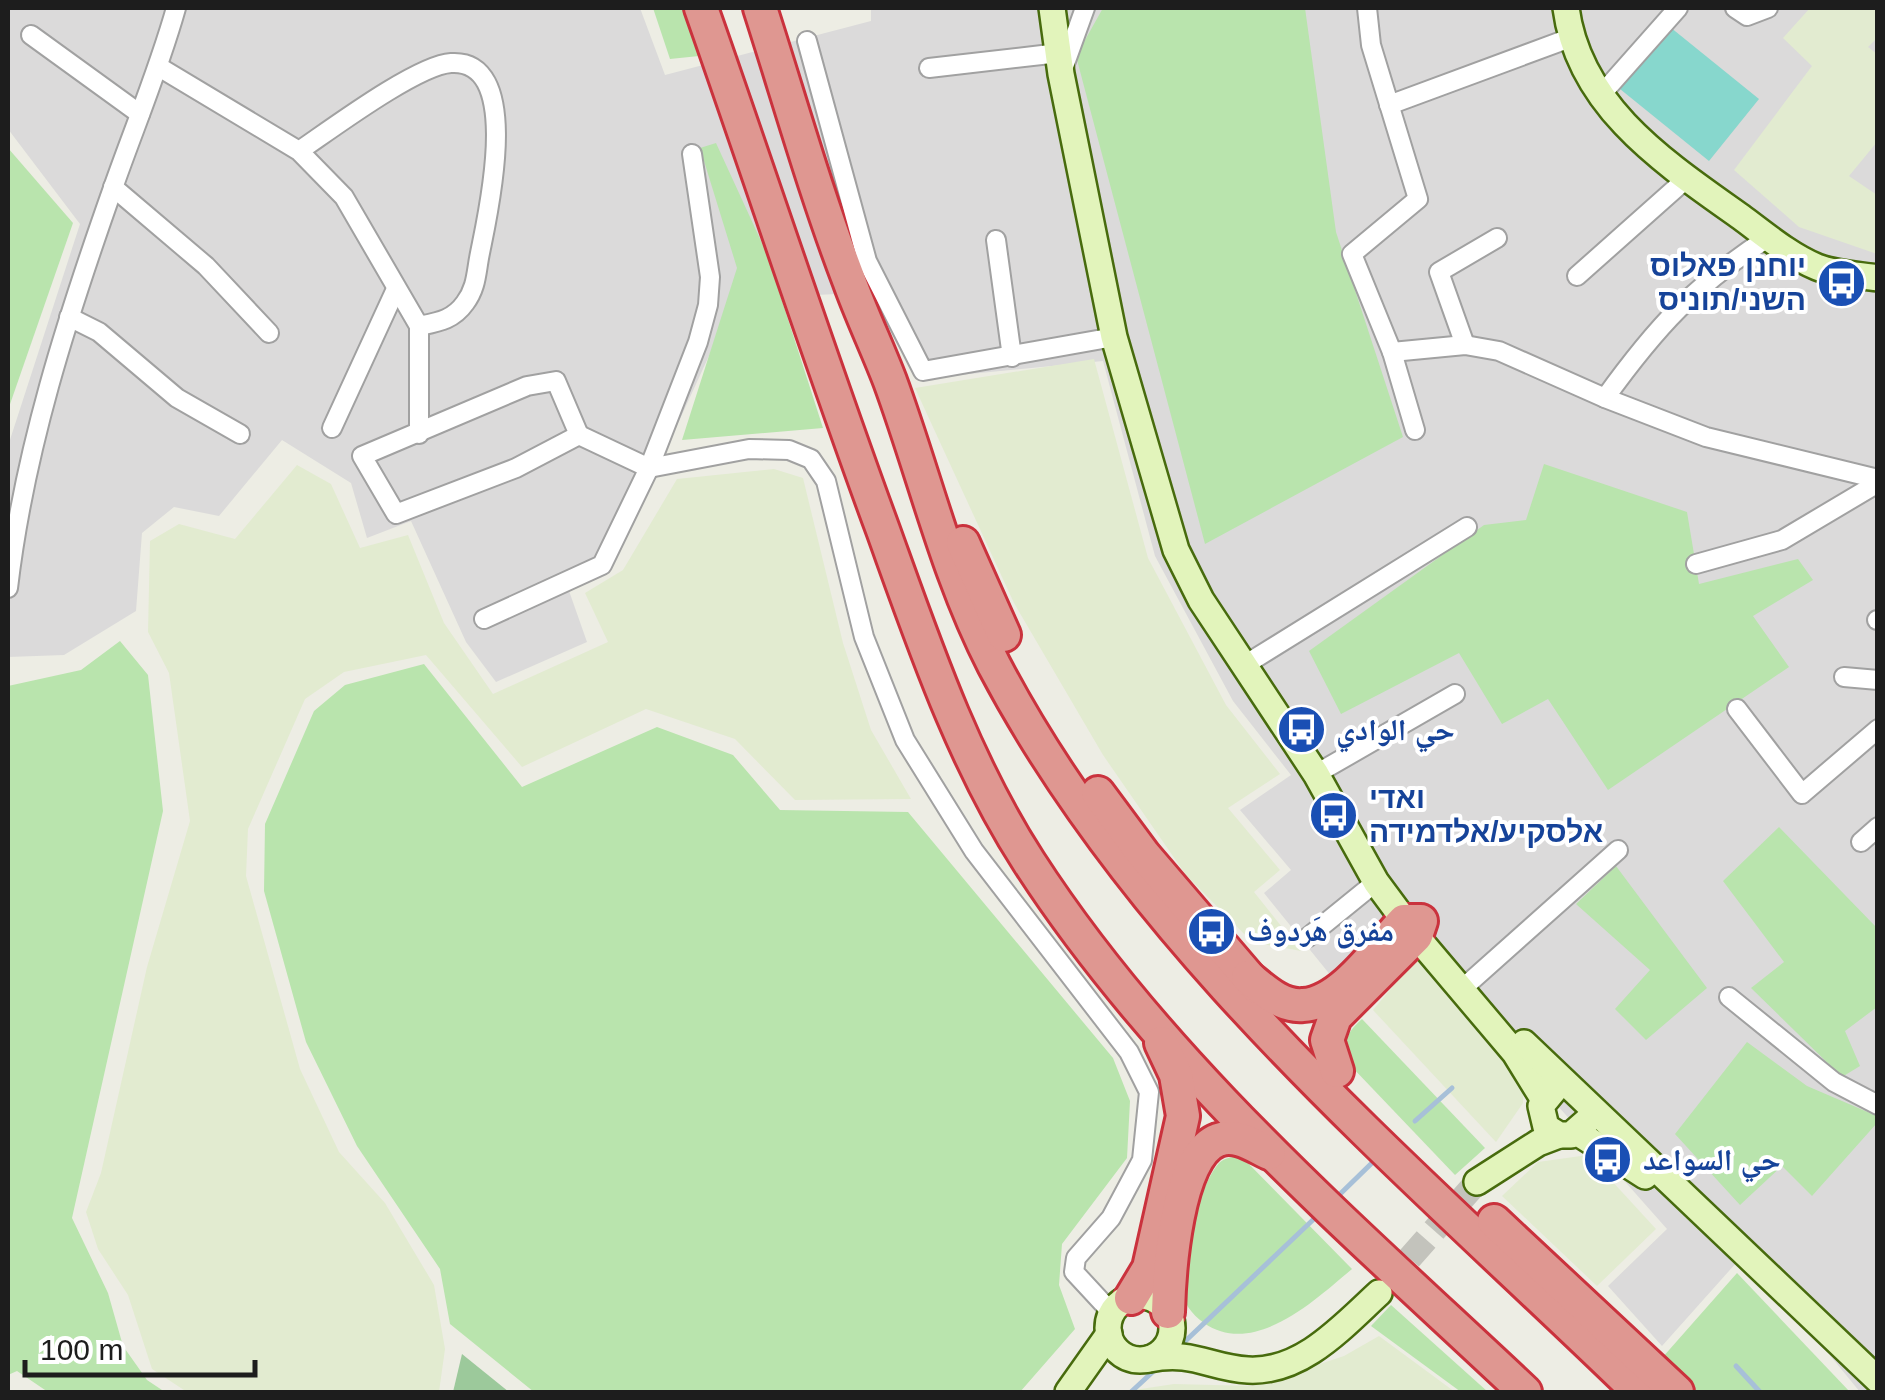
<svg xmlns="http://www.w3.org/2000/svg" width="1885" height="1400" viewBox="0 0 1885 1400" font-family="Helvetica,'Noto Naskh Arabic','Noto Sans Hebrew',sans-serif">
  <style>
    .residential { fill: #dbdada }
    .farmland { fill: #e2ebd0 }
    .grass { fill: #b9e4ad }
    .forest { fill: #9cc99b }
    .pitch { fill: #87d7cd }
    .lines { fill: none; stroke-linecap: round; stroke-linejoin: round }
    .stream { stroke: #a7c0d8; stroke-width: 5 }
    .secondary-tunnel { stroke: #c3c3bc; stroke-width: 25; stroke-dasharray: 25 12; stroke-linecap: butt }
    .street-casing { stroke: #a1a1a1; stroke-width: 22 }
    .secondary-casing { stroke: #476b0d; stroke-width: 30 }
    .highway-casing { stroke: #ca323d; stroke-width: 38 }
    .street { stroke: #fff; stroke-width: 18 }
    .secondary { stroke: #e2f4bb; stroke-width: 25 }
    .highway { stroke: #df9791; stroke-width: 32 }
    .labels { text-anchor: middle; stroke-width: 8; stroke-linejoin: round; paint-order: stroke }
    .transit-label { font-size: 30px; font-weight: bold; fill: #164399; stroke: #fff; text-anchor: start }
  </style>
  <rect width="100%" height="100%" fill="#edede4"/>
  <!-- residential -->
  <polygon class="residential" points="8,8 640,8 665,75 871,21 871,8 1877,8 1877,1392 1860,1392 1828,1353 1737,1262 1662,1346 1608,1286 1667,1229 1417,947 1357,1008 1264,893 1291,870 1240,810 1291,775 1233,701 1155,556 1103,361 919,379 882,313 876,292 735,299 614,563 568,588 587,642 496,682 466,642 411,521 367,538 351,483 282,440 219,516 174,507 142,533 136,611 64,655 8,657 8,446 80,224 8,129"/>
  <!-- farmland -->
  <g class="farmland">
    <polygon points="1810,8 1877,8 1877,38 1868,47 1877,54 1877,142 1849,176 1877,195 1877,254 1799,227 1734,170 1812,66 1783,38"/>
    <polygon points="1094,359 1148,558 1226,705 1280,774 1228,808 1280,870 1254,892 1301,951 1252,942 1186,875 1103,755 1014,603 915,388"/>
    <polygon points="297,465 331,484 360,548 408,535 444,623 493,694 608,642 585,593 623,570 677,479 774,469 803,478 843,643 871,730 911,799 795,800 735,739 646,709 522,767 426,655 344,672 305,699 248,829 246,876 300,1069 339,1152 385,1203 434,1285 445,1349 439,1392 187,1392 152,1369 128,1295 98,1249 86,1212 101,1173 147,967 190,821 169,673 148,632 150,541 179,524 235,539"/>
    <polygon points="1417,958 1524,1080 1523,1103 1496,1142 1373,1010"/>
    <polygon points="1588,1155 1656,1229 1597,1286 1502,1196 1538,1162"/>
    <polygon points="1379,1336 1455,1392 1121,1392 1174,1384 1253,1386 1344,1356"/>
  </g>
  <!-- grass -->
  <g class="grass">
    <polygon points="653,8 684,8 699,56 670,59"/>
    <polygon points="1103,8 1305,8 1336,232 1403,437 1205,544 1076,56"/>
    <polygon points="716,143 767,254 823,428 682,440 737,268 700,148"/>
    <polygon points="8,148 73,223 8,410"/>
    <polygon points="1544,464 1687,512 1699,584 1798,559 1813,580 1753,616 1789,667 1608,790 1548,699 1502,724 1459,653 1341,714 1309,651 1484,525 1526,520"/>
    <polygon points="120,641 148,675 163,811 72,1218 108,1293 123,1346 147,1380 165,1392 48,1392 17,1371 8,1375 8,686 81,670"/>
    <polygon points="424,664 522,787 657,727 733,755 780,810 908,812 1113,1058 1130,1101 1127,1158 1062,1244 1059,1285 1075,1329 1020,1392 534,1392 450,1324 440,1269 357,1146 306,1042 264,891 265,824 314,711 345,685"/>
    <polygon points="1779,827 1877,928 1877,1007 1845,1031 1860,1066 1842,1077 1751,988 1784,962 1723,881"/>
    <polygon points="1616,866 1707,988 1646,1040 1615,1009 1650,970 1576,904"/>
    <path d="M 1362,1019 L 1485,1148 L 1455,1175 L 1351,1066 C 1341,1045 1345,1034 1362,1019 Z"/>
    <polygon points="1747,1042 1807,1086 1877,1116 1877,1123 1812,1196 1782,1166 1740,1205 1675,1134"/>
    <path d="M 1241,1156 L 1352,1269 C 1315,1300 1254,1358 1204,1323 C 1191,1314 1183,1302 1180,1286 C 1176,1261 1202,1181 1219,1163 C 1226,1157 1232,1157 1241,1156 Z"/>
    <polygon points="1737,1273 1850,1392 1698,1392 1662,1358"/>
    <polygon points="1391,1305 1488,1392 1461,1392 1371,1326"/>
  </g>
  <!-- forest -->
  <polygon class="forest" points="462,1354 509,1392 453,1392"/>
  <!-- pitch -->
  <polygon class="pitch" points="1670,27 1759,99 1709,161 1620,89"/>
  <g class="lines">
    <!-- stream -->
    <g class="stream">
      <polyline points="1415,1121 1452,1088"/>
      <polyline points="1336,1198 1375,1160"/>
      <polyline points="1177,1349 1317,1216"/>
      <polyline points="1736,1366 1760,1392"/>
      <polyline points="1131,1392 1158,1367"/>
    </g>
    <!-- secondary-tunnel -->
    <polyline class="secondary-tunnel" points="1385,1286 1477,1182"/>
    <defs>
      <g id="street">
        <polyline points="1367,8 1371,45 1418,199 1352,254 1392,352"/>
        <polyline points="1735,8 1747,16 1768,8"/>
        <polyline points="31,35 140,114"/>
        <polyline points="807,41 867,261 923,371 1114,337"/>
        <path d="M 159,67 L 299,151 L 344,197 L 419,326 C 438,322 453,320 465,303 C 477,287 476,272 480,253 C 487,217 525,58 451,63 C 417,65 330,130 299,151"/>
        <polyline points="929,68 1059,53"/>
        <polyline points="1063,69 1085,8"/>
        <polyline points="1600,96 1678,8"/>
        <polyline points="1389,105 1570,38"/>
        <polyline points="113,187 206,266 269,333"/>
        <path d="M 1769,237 C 1694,286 1657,326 1605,398 L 1706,437 L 1878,479"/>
        <polyline points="996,240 1012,357"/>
        <polyline points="1577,276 1685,180"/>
        <polyline points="69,317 99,332 177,398 240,434"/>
        <polyline points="1465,345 1439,272 1497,238"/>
        <polygon points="556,381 579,435 516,468 396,514 362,456 527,386"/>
        <polyline points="332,428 396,289"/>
        <polyline points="1415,430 1392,352 1465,345 1499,351 1605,398"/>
        <polyline points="419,434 419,326"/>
        <polyline points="579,435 649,468 749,449 789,450 811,459 826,481 864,637 905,740 974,851 1129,1052 1149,1092 1142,1160 1111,1218 1076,1258 1074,1272 1112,1313"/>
        <polyline points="1696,564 1782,540 1878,483"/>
        <path d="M 8,588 C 24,451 67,318 113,188 C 134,128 159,69 176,8"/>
        <polyline points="484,619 602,565 649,468 698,342 708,305 710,277 692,154"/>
        <polyline points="1877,620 1878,620"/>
        <polyline points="1243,666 1467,527"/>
        <polyline points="1844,677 1878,680"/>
        <polyline points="1737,709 1802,794 1878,729"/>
        <polyline points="1316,774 1455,694"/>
        <polyline points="1861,842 1878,827"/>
        <polyline points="1307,938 1376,882"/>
        <polyline points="1471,981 1618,850"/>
        <polyline points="1729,997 1834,1082 1878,1105"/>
      </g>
      <g id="secondary">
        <polyline points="1052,8 1061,74 1114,337 1176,550 1201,600 1316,774 1376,882 1416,936 1515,1053 1544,1100"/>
        <path d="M 1566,8 C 1579,107 1665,163 1741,217 C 1764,234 1790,256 1817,267 C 1835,274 1859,275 1878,278"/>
        <polyline points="1524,1043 1878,1380"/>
        <polyline points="1555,1089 1541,1106 1546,1127 1559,1135 1571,1135 1587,1121"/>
        <polyline points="1578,1133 1645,1176"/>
        <polyline points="1477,1182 1538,1143 1559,1135"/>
        <circle cx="1140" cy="1328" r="32"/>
        <path d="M 1149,1359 C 1193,1350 1210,1368 1248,1370 C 1302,1373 1343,1326 1379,1293"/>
        <polyline points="1068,1392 1109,1334"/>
      </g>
      <g id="highway">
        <path d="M 701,8 C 762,181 819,357 883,530 C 924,644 963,760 1029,862 C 1160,1065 1351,1228 1525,1392"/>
        <path d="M 760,8 C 789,98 815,191 849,280 C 861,314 877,347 890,381 C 925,476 947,574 994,665 C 1144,951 1411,1170 1639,1392"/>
        <polyline points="963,543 1004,635"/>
        <polyline points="1098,793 1144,855 1257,987"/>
        <path d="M 1248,977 C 1263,989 1281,1007 1303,1005 C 1342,1003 1379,947 1404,921 L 1421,921 L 1416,936 L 1335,1017 L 1327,1040 L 1337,1071"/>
        <polyline points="1494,1221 1677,1392"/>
        <polyline points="1131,1298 1149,1268 1183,1116 1176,1075 1161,1043"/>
        <path d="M 1168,1312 C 1169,1275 1176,1155 1218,1140 C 1236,1133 1254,1146 1269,1153"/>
      </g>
    </defs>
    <!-- street casing -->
    <use href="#street" class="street-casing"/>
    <!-- secondary casing -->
    <use href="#secondary" class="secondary-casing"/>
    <!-- highway casing -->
    <use href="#highway" class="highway-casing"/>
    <!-- street -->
    <use href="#street" class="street"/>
    <!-- secondary -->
    <use href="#secondary" class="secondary"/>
    <!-- highway -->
    <use href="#highway" class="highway"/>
  </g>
  <!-- icons -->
  <defs>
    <symbol id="bus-disc" viewBox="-11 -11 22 22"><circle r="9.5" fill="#1a4fb4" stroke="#fff"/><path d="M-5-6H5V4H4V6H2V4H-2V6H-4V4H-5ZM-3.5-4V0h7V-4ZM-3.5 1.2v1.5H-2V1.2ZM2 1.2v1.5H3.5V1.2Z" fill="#fff"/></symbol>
  </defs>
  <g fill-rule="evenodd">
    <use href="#bus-disc" x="1814" y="256" width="55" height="55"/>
    <use href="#bus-disc" x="1274" y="702" width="55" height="55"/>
    <use href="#bus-disc" x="1306" y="788" width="55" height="55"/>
    <use href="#bus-disc" x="1184" y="904" width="55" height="55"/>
    <use href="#bus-disc" x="1580" y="1132" width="55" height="55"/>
  </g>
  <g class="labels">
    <!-- transit labels -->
    <g class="transit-label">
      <text x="1806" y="276" text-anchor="end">יוחנן פאלוס<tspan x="1806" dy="34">השני/תוניס</tspan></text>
      <text x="1336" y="740">حي الوادي</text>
      <text x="1369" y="808">ואדי<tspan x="1369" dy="34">אלסקיע/אלדמידה</tspan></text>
      <text x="1247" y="941">مفرق هَردوف</text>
      <text x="1643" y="1170">حي السواعد</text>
    </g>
  </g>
  <!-- border -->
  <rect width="1885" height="1400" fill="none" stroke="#1d1d1d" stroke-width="20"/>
  <!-- scale -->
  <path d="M25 1360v15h230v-15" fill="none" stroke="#1d1d1d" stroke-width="5"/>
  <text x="40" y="1360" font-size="30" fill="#1d1d1d" stroke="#ffffff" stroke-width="8" paint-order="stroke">100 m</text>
</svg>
